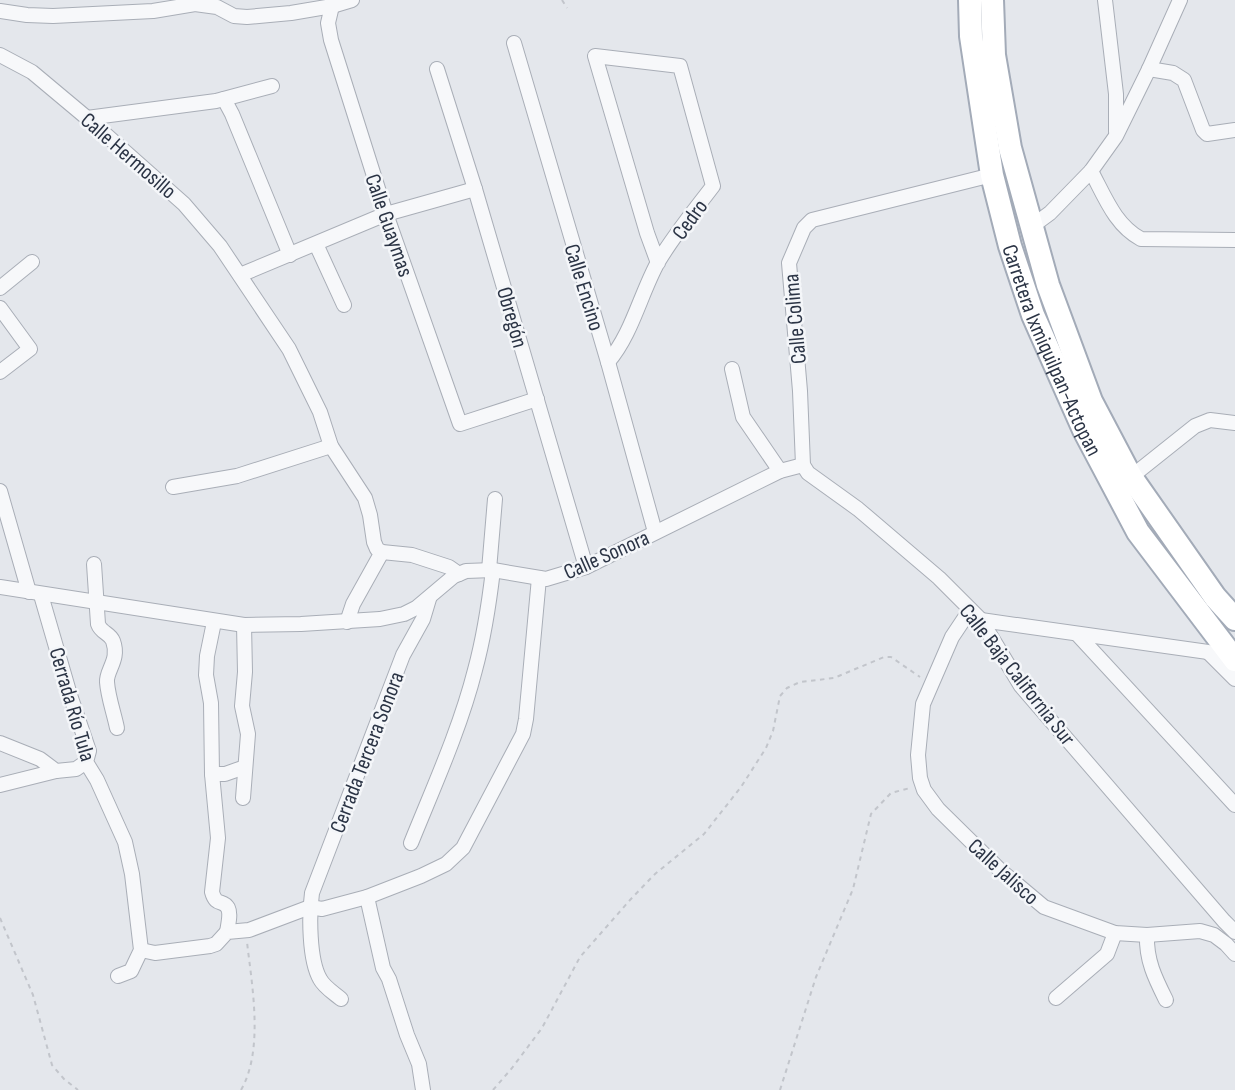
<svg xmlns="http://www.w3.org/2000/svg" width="1235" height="1090" viewBox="0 0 1235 1090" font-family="'Sofia Sans Condensed',sans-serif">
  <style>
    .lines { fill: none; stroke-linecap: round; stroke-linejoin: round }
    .street-casing { stroke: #a9aeb7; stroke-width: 16 }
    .primary-casing { stroke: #a3abb8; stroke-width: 26 }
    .path { stroke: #c2c5cb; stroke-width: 2; stroke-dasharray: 4.5 4.5; stroke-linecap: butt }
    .street { stroke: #f7f8fa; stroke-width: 14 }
    .primary { stroke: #fff; stroke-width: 22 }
    .labels { text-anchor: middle; stroke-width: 5; stroke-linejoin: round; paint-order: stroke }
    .street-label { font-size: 22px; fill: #2b3445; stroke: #f4f6f9 }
  </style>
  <rect width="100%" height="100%" fill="#e4e7ec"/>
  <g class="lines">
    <defs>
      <g id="street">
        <polyline points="332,0 332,6 328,23 331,40 386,214 460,424 537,399"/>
        <polyline points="1105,0 1116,94 1116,132"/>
        <polyline points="0,11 27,15 53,16 153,11 195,4 217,7 234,16 247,17 291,13 332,6 352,0"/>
        <polyline points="514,43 608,362 655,532"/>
        <polyline points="0,55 32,72 87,118 184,204 220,246 289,349 320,412 331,446 365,498 370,515 374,542 377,549 382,552 412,555 449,567 459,574"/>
        <polyline points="437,69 475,189 586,567"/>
        <polyline points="1149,69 1173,73 1184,80 1203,130 1207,134 1235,130"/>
        <polyline points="224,99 232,114 290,255"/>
        <polyline points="87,118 216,101 272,86"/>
        <path d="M 1091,171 C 1105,197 1115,225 1141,239 L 1235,240"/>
        <polyline points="992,175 812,220 804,228 789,263 800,391 803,465 808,473 858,509 939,578 981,620 1021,686 1224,921 1235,932"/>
        <polyline points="1031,227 1050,213 1091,171 1116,136 1149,69 1180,0"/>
        <polyline points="316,244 344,305"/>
        <polyline points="240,275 386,214 475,189"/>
        <polyline points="0,288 32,262"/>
        <polyline points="0,308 30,349 0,372"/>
        <path d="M 608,362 C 632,334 640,295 658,262 C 674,235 694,211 713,186 L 680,66 L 595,56 L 647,233 L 658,263"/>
        <polyline points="732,369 743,417 780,471"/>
        <polyline points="1131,477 1195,426 1210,420 1235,423"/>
        <polyline points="173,487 237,476 331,446"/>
        <polyline points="0,491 29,592"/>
        <path d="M 94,564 L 98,624 C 101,633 110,633 113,641 C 120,660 106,670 107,682 C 108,697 114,713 117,728"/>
        <polyline points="489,570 495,499"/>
        <polyline points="0,587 244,625 301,624 380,619 404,614 416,608 454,576 466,571 493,570 546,579 586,567 780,471 803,465"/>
        <polyline points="41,595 70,695 89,751 86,762 97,780 125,842 132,874 141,950 131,971 118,976"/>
        <polyline points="970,610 952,637 923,704 918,755 920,778 924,790 938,809 1001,871 1044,907 1115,933 1147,935 1200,931 1214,935 1226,944 1235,954"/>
        <polyline points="981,620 1208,652 1234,659"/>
        <path d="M 214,622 L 207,656 L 206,675 L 211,703 L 212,774 L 218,838 L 212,892 C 216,907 223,899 228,908 C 231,914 228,925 227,932"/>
        <polyline points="347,622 353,604 382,552"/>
        <polyline points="1078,635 1235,805"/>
        <polyline points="1209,653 1235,679"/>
        <polyline points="0,743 40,759 56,771 76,769 86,762"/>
        <polyline points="212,774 225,774 245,767"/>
        <polyline points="0,785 56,771"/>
        <polyline points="243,798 248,734 242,706 245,672 244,625"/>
        <path d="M 411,843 C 434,786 460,729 475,670 C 484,637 489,604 493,570"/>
        <polyline points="367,897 383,968 389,979 407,1035 419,1064 423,1090"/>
        <path d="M 1147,935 C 1146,960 1155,978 1166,1000"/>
        <polyline points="141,950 155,953 210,946 216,944 227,932 249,930 310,907 322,909 367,897 421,876 446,864 463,848 523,734 526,719 539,578"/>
        <polyline points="1056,998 1107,954 1115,933"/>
        <path d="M 341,999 C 334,993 324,987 320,979 C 309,960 309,915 312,893 L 403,655 L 423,619 L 429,599"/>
      </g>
      <g id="primary">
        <path id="s1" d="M 970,0 L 971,36 L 992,175 L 1010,246 L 1033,315 L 1084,430 L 1138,532 L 1235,660"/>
        <polyline points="992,0 994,55 1010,148 1048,285 1091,401 1131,477 1215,597 1235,619"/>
      </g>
    </defs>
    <!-- street casing -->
    <use href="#street" class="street-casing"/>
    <!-- primary casing -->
    <use href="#primary" class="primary-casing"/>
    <!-- path -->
    <g class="path">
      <polyline points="562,0 567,8"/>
      <polyline points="0,918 33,995 52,1065 64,1079 78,1090"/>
      <path d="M 241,1090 C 264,1050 252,986 247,942"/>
      <polyline points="493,1090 512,1068 542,1028 580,957 630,900 655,874 704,834 741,787 766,748 773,731 780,696 787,688 800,682 834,678 884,657 891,657 920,677"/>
      <polyline points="780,1090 816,977 853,889 871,814 891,793 910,788"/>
    </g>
    <!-- street -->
    <use href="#street" class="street"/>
    <!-- primary -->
    <use href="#primary" class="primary"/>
  </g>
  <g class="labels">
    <!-- street labels -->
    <g class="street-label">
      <text transform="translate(129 155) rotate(41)" y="8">Calle Hermosillo</text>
      <text transform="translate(689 219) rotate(-54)" y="8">Cedro</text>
      <text transform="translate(390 225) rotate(71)" y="8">Calle Guaymas</text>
      <text transform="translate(585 287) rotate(73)" y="8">Calle Encino</text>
      <text transform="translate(513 317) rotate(74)" y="8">Obregón</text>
      <text transform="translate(794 319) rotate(-95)" y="8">Calle Colima</text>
      <text dy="8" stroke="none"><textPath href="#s1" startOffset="362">Carretera Ixmiquilpan-Actopan</textPath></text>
      <text transform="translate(606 554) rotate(-24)" y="8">Calle Sonora</text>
      <text transform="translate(1018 674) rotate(52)" y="8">Calle Baja California Sur</text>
      <text transform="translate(73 704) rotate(74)" y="8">Cerrada Río Tula</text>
      <text transform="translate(366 752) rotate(-69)" y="8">Cerrada Tercera Sonora</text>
      <text transform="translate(1004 871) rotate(42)" y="8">Calle Jalisco</text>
    </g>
  </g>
</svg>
